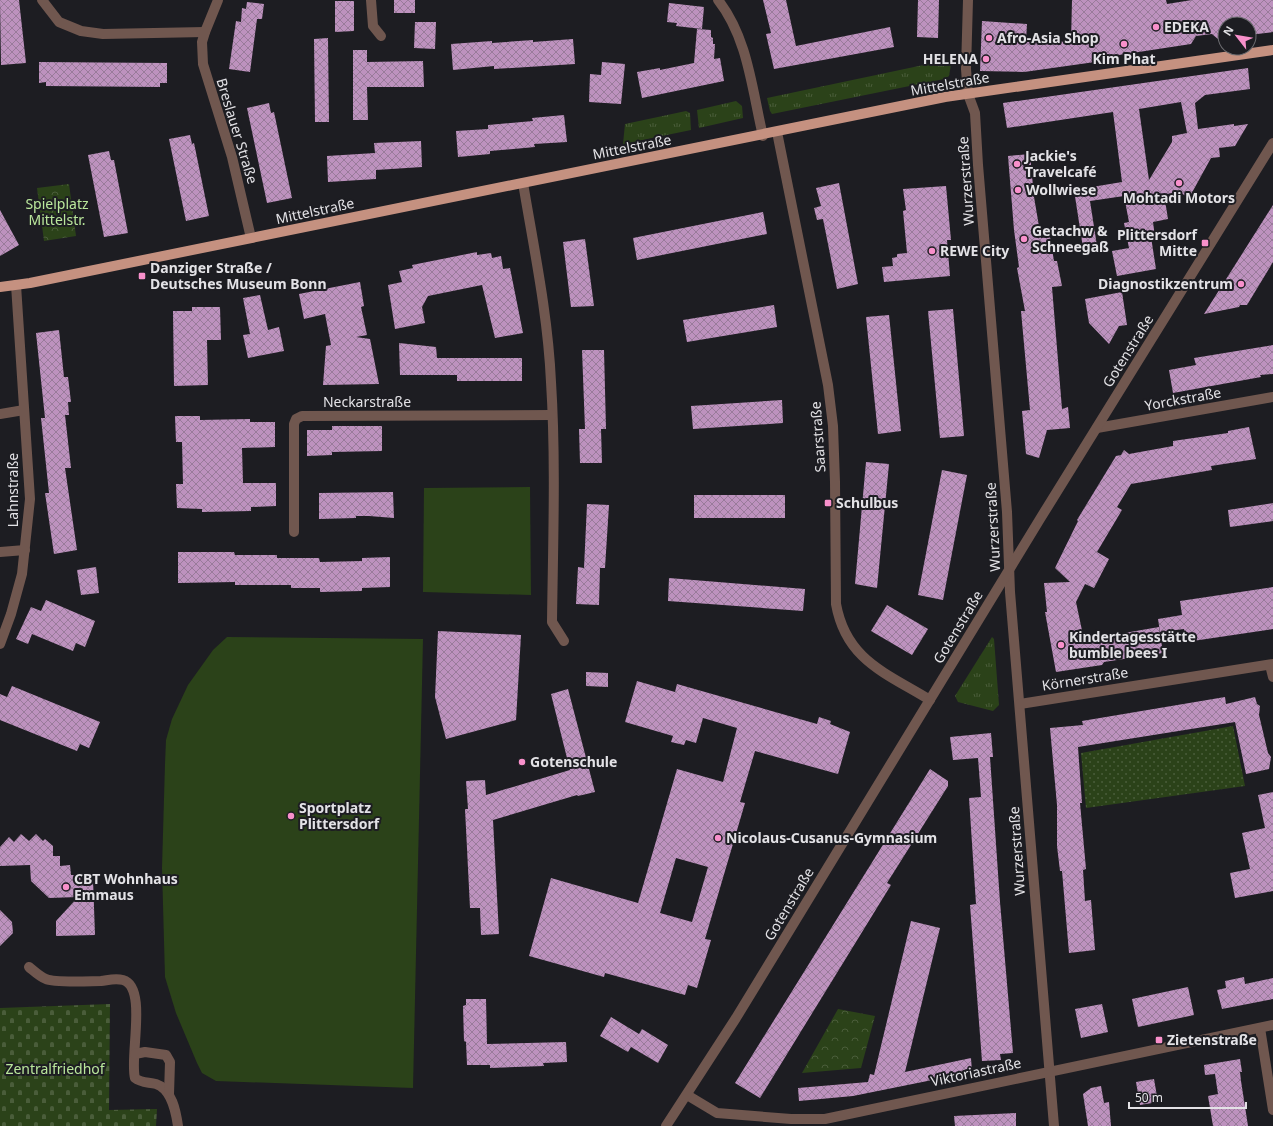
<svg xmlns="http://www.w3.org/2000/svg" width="1273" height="1126" viewBox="0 0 1273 1126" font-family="'Noto Sans',sans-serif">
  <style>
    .grass { fill: url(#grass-tufts) }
    .cemetery { fill: url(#cemetery-stones) }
    .park { fill: url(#park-crowns) }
    .garden { fill: url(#garden-dots) }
    .pitch { fill: #2b4219 }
    .building { fill: url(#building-cross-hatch); fill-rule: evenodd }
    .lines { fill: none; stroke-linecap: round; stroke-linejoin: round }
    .minor { stroke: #70574f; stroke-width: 10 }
    .major { stroke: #c59180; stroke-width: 10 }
    .poi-dot { fill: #f890cb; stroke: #1d1d22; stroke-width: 1.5 }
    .labels { text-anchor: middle; stroke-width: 4; stroke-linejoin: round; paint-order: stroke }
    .poi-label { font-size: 14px; font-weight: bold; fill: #e3e2e6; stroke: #1d1d22; text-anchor: start }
    .street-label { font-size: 14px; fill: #e3e2e6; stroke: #1d1d22 }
    .park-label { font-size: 14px; fill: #bae79c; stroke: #1d1d22 }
  </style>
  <defs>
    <pattern id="grass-tufts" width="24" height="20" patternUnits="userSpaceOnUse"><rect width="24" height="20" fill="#2b4219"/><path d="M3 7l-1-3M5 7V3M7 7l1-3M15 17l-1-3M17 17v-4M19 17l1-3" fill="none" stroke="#4a5d3a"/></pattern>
    <pattern id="cemetery-stones" width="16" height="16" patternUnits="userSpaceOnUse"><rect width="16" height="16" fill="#2b4219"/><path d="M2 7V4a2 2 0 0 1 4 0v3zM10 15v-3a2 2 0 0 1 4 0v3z" fill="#4a5d3a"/></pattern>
    <pattern id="park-crowns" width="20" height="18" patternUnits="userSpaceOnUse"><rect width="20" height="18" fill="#2b4219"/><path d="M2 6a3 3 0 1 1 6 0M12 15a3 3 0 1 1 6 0" fill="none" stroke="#4a5d3a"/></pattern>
    <pattern id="garden-dots" width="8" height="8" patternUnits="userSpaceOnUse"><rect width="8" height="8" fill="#2b4219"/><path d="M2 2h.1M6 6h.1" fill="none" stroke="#4a5d3a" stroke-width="1.8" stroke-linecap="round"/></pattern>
    <pattern id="building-cross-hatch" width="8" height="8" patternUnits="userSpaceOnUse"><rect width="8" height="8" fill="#bd92be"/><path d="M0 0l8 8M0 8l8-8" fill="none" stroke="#997b9a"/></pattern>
  </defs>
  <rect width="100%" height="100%" fill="#1d1d22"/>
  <!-- grass -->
  <g class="grass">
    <polygon points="952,59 949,76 944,79 772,114 770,111 767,98"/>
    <polygon points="736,101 742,106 743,118 699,128 697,110"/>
    <polygon points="686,111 690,113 691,130 623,144 625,124"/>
    <polygon points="992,637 994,639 999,705 993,711 958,702 955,696"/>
  </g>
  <!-- cemetery -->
  <polygon class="cemetery" points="110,1004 109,1110 157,1109 156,1126 0,1126 0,1008"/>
  <!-- park -->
  <g class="park">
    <polygon points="69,184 76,236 44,241 37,188"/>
    <polygon points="838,1009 875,1016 861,1068 802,1073"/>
  </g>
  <!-- garden -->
  <polygon class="garden" points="1233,726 1245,786 1086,808 1081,753"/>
  <!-- pitch -->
  <g class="pitch">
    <polygon points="530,487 531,595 423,592 424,488"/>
    <polygon points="227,637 423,639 413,1088 216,1081 202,1073 197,1063 176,1013 165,977 162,868 165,764 166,740 172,719 188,685 213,650"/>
  </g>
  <!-- building -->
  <g class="building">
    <polygon points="0,0 19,0 26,63 1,65"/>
    <rect x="394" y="0" width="21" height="13"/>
    <polygon points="763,0 786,0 796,46 890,27 894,47 774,69 766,34 771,33"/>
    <polygon points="918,0 939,0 938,38 917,37"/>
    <polygon points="1072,0 1166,0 1167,4 1192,0 1273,0 1273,32 1249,35 1249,24 1225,24 1225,45 1212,34 1196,36 1191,44 1119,55 1119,57 1102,61 1024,72 980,71 982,21 1027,24 1026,40 1071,42"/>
    <polygon points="335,1 354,1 354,31 335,32"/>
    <polygon points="247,2 264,4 262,19 257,19 250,72 229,69 236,21 241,22 242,8 246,9"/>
    <polygon points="669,3 704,7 702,29 676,26 677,23 667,22"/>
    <polygon points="415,22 436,22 435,49 414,48"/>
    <polygon points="697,29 711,30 711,37 713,38 713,44 715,44 714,59 720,58 724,81 642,98 637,72 660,68 660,70 694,63"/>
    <polygon points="328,38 329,122 315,122 314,39"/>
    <polygon points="573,39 575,64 494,69 494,66 453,70 451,44 492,41 492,43 533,40 533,42"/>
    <polygon points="353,50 367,50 367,62 423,61 424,87 367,87 368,120 353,120"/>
    <polygon points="39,62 167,63 167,83 160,83 160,87 46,86 46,82 39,83"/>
    <polygon points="602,62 625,64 621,104 589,102 590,74 601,75"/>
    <path d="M 1248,68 L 1250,89 L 1205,95 L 1195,103 L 1198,129 L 1234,124 L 1234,126 L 1248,124 L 1235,146 L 1219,148 L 1220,157 L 1211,158 L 1189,198 L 1181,193 L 1164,194 L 1168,219 L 1153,222 L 1155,237 L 1151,237 L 1156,269 L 1117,276 L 1112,251 L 1129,248 L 1124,223 L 1129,222 L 1124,196 L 1090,201 L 1097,246 L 1083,248 L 1074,190 L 1122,182 L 1113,112 L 1007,128 L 1003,103 ZM 1181,102 L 1187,133 L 1172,136 L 1172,142 L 1149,180 L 1139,109 Z"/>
    <polygon points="269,103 271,113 274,112 292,198 267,203 247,108"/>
    <polygon points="564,115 567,142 534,144 535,147 490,151 490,154 458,157 456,131 488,129 488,125 533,121 532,118"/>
    <polygon points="190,135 192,144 194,143 209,216 186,221 169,139"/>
    <polygon points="421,141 422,167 376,170 376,179 328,182 327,156 375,153 374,143"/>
    <polygon points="109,151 111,160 114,160 128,233 104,237 88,155"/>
    <polygon points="1030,154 1034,197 1041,238 1050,237 1054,261 1057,261 1062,286 1052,287 1062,409 1068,407 1070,428 1047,430 1039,458 1026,454 1022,411 1030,410 1021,311 1025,311 1017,268 1019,267 1014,230 1008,156"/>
    <polygon points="839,183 858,284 837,289 823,219 817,220 814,208 821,206 816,188"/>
    <polygon points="946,186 951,240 947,240 950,276 884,282 882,267 893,266 892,258 897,257 897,254 907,253 903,211 906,210 903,189"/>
    <polygon points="1273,205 1273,262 1247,305 1240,305 1239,307 1204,314"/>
    <polygon points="0,210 19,245 0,256"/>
    <polygon points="763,212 767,234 637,260 633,238"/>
    <polygon points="585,239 594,306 571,307 563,242"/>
    <polygon points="477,252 477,255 491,253 492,258 501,256 503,269 510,268 523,333 495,338 482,285 428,296 422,307 425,323 395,329 388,285 402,282 399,271 413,268 412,265"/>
    <polygon points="360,282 364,306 361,307 367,335 356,337 370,339 379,384 323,385 326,346 331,345 325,314 304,319 299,294"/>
    <polygon points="1122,292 1127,325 1119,326 1109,344 1089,323 1085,299"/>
    <polygon points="260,295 268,330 279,327 284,351 248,358 243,335 250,334 243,298"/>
    <polygon points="774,305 777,327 687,342 683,320"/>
    <polygon points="192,307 220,307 221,340 207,340 208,385 174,386 173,311 192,311"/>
    <polygon points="953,309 964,436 940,438 928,311"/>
    <polygon points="889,315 901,431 878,434 866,317"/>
    <polygon points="59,330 64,377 68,377 71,402 68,402 69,415 65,415 71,468 65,468 77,550 54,554 45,493 49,493 41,418 45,418 36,333"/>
    <polygon points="399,343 436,347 437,358 522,358 522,381 457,381 457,375 400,375"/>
    <polygon points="1273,345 1273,374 1260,375 1261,377 1173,393 1169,370 1196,365 1194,358"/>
    <polygon points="582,350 604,350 606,429 601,429 602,463 580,463 579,429 585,429"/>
    <polygon points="782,400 783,423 693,429 691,406"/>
    <polygon points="175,416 200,416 200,420 250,419 250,422 275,422 275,447 242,448 243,483 276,483 276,506 251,507 251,511 202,512 202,509 177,508 176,484 183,484 182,442 176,442"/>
    <polygon points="332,426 382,426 382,451 332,452 332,455 307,456 307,430 332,430"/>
    <polygon points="1249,427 1256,459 1211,466 1212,470 1131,484 1117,507 1122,510 1097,552 1109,559 1094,588 1085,584 1076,602 1084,640 1159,627 1163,653 1104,662 1102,665 1056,672 1045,612 1047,612 1044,583 1070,582 1055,568 1078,521 1077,520 1116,456 1121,455 1124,450 1129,454 1173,446 1173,441 1228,433 1228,431"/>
    <polygon points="866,462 889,464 877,588 855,584"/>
    <polygon points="942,470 967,475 943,600 918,595"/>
    <polygon points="393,492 394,518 369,516 356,516 356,518 319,519 319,493"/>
    <rect x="694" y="495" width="91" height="23"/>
    <polygon points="1273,503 1273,521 1230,527 1228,510"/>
    <polygon points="587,504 609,505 605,568 600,568 599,605 576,604 578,567 584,568"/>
    <polygon points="178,552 234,552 235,555 277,555 277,558 319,558 320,562 362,561 362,558 390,557 390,587 362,588 362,591 320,592 320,588 291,588 291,585 235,585 235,582 178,583"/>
    <polygon points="96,567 99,593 81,595 77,570"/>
    <polygon points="669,578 805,589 803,611 668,601"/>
    <polygon points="1273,587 1273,629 1186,642 1184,629 1160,632 1158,619 1182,615 1180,601"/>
    <polygon points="46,600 95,621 85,647 76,643 73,651 32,634 28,644 16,639 31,607 41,611"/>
    <polygon points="887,605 928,629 912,655 871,631"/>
    <polygon points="438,631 521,635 516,720 446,739 435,697"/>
    <polygon points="586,672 608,673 608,687 586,686"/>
    <path d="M 637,681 L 675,692 L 677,684 L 817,724 L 819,717 L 831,721 L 830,724 L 850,732 L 838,774 L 755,751 L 740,802 L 745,803 L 705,939 L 711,940 L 697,988 L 688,985 L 685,995 L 605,973 L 604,977 L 529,956 L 551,878 L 638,903 L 677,769 L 723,782 L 737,728 L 703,718 L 696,743 L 686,740 L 684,745 L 671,742 L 673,736 L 625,722 ZM 676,858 L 708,867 L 692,922 L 660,913 Z"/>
    <polygon points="12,686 100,722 89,748 80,744 77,751 0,720 0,694 7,697"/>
    <polygon points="568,689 595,792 578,796 577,795 493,820 499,934 481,935 480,908 470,908 465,809 468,809 466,781 485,780 486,795 570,770 551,694"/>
    <polygon points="1225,697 1226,704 1255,697 1257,704 1260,706 1259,715 1268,753 1271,757 1269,769 1246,774 1235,722 1078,747 1082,803 1080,803 1086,869 1083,870 1085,901 1091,900 1095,950 1069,953 1062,871 1060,871 1057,846 1057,805 1050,728 1083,725 1082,721"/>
    <polygon points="991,733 993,757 990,757 1000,902 1013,1053 1000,1054 1001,1060 982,1061 970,905 976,904 969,798 981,797 978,758 953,760 950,737"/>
    <polygon points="930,769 948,781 948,786 887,883 891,885 760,1098 735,1083"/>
    <polygon points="1273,792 1273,891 1235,898 1230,873 1250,869 1242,833 1265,828 1258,795"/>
    <polygon points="21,834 29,841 36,834 43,841 45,839 53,846 53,856 60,856 60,866 70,865 71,875 80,875 81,885 89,884 93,879 95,935 56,936 56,921 78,897 49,898 31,881 30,865 0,866 0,847 9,837 14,842"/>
    <polygon points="0,910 12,922 13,933 0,946"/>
    <polygon points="911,921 940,928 905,1072 971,1058 972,1072 853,1096 799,1101 798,1088 868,1082 870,1074 874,1075"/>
    <polygon points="1244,977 1245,984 1273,978 1273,999 1222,1009 1217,990 1226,988 1225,981"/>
    <polygon points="1188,987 1194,1015 1138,1027 1132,999"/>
    <polygon points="466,999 486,999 487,1044 566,1042 567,1062 543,1063 544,1066 490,1068 490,1065 467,1065 466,1042 464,1041 463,1006 466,1005"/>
    <polygon points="1102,1004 1108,1032 1081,1038 1075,1009"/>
    <polygon points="611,1017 639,1034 642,1029 668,1045 658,1063 631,1047 628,1052 600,1036"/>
    <polygon points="1240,1059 1242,1072 1240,1072 1241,1081 1248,1126 1213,1126 1208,1096 1218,1094 1215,1074 1205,1075 1204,1065"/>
    <polygon points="1154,1079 1158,1102 1140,1105 1136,1082"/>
    <polygon points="1101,1086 1104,1103 1109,1102 1111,1126 1088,1126 1083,1094 1091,1088"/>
    <polygon points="1016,1113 1016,1126 955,1126 954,1116"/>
  </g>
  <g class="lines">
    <!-- minor -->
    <g class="minor">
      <polyline points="42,0 59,22 81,31 103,34 205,32"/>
      <polyline points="218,0 205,32 202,42 203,64 232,157 251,238"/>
      <polyline points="371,0 373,26 381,36"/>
      <path d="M 718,0 C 748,38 752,90 763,136"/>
      <polyline points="968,0 966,69 968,94 975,113 978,165 1007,512 1010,592 1054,1126"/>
      <path d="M 777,132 L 828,385 L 833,426 L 835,482 L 836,604 C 846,660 886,673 930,700"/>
      <path d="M 523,183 C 534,249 548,315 551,382 C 556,461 553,542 552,622 L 564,641"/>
      <polyline points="0,414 24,410"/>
      <polyline points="1097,428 1273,397"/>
      <polyline points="294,532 294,424 296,419 302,416 552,415"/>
      <polyline points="0,552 25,550"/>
      <polyline points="0,644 11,614 22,574 30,499 16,285"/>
      <polyline points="1270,665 1273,677"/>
      <polyline points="1020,704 1273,664"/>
      <path d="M 29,967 C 34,971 40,977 46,979 C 54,983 91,981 101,981 C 109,980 115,978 123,980 C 148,987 129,1058 135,1078 C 141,1083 148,1082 156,1084 C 172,1089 176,1112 178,1126"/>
      <polyline points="1260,1028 1273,1110"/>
      <polyline points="135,1054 145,1052 166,1055 170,1062 169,1094"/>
      <polyline points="687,1095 717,1113 791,1119 825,1119 1273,1025"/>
      <polyline points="666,1126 736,1018 1040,519 1273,143"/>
    </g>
    <!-- major -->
    <polyline class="major" points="0,287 30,283 945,97 1273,50"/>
  </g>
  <!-- markers -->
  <g class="poi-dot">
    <circle cx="1156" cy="27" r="4"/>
    <circle cx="989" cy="38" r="4"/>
    <circle cx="1124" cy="44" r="4"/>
    <circle cx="986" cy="59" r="4"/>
    <circle cx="1017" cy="164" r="4"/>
    <circle cx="1179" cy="183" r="4"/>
    <circle cx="1018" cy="190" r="4"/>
    <circle cx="1024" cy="239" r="4"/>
    <rect x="1201" y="239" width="8" height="8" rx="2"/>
    <circle cx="932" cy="251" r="4"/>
    <rect x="138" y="272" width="8" height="8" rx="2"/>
    <circle cx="1241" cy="284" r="4"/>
    <rect x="824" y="499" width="8" height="8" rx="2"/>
    <circle cx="1061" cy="645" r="4"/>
    <circle cx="522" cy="762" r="4"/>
    <circle cx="291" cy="816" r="4"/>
    <circle cx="718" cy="838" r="4"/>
    <circle cx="66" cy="887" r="4"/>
    <rect x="1155" y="1036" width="8" height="8" rx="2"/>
  </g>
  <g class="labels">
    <!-- poi labels -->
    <g class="poi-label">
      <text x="1164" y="32">EDEKA</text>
      <text x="997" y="43">Afro-Asia Shop</text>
      <text x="978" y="64" text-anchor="end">HELENA</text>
      <text x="1124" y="64" text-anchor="middle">Kim Phat</text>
      <text x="1025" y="161">Jackie's<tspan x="1025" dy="16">Travelcafé</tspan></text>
      <text x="1026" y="195">Wollwiese</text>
      <text x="1179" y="203" text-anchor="middle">Mohtadi Motors</text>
      <text x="1032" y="236">Getachw &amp;<tspan x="1032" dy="16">Schneegaß</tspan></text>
      <text x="1197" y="240" text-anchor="end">Plittersdorf<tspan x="1197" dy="16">Mitte</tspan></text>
      <text x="940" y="256">REWE City</text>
      <text x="150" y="273">Danziger Straße /<tspan x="150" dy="16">Deutsches Museum Bonn</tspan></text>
      <text x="1233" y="289" text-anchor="end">Diagnostikzentrum</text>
      <text x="836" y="508">Schulbus</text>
      <text x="1069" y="642">Kindertagesstätte<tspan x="1069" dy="16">bumble bees I</tspan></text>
      <text x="530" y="767">Gotenschule</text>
      <text x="299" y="813">Sportplatz<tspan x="299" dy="16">Plittersdorf</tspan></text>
      <text x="726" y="843">Nicolaus-Cusanus-Gymnasium</text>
      <text x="74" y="884">CBT Wohnhaus<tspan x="74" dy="16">Emmaus</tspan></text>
      <text x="1167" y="1045">Zietenstraße</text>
    </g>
    <!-- street labels -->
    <g class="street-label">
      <text transform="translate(950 84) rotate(-10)" y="5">Mittelstraße</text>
      <text transform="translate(237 131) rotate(73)" y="5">Breslauer Straße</text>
      <text transform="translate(632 147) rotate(-11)" y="5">Mittelstraße</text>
      <text transform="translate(966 181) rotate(-94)" y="5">Wurzerstraße</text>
      <text transform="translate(315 211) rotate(-12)" y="5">Mittelstraße</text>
      <text transform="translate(1128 351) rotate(-58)" y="5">Gotenstraße</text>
      <text transform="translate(1183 399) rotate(-10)" y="5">Yorckstraße</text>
      <text x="367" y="407">Neckarstraße</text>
      <text transform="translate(818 437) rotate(-94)" y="5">Saarstraße</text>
      <text transform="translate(13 490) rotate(-90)" y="5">Lahnstraße</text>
      <text transform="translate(993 527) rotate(-93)" y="5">Wurzerstraße</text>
      <text transform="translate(958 627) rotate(-59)" y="5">Gotenstraße</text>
      <text transform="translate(1085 679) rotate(-9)" y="5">Körnerstraße</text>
      <text transform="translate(1017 851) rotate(-94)" y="5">Wurzerstraße</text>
      <text transform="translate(789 904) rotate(-59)" y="5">Gotenstraße</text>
      <text transform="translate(976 1072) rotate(-12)" y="5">Viktoriastraße</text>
    </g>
    <!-- park labels -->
    <g class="park-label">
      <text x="57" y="209">Spielplatz<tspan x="57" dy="16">Mittelstr.</tspan></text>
      <text x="55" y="1074">Zentralfriedhof</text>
    </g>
  </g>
  <!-- north arrow -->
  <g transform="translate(1237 36) rotate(301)"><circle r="19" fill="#1d1d22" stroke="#6c6c70"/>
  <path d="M0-3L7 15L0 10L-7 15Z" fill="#f890cb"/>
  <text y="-6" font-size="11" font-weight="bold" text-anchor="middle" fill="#e3e2e6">N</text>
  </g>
  <!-- scale -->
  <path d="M1129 1102v6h117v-6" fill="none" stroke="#e3e2e6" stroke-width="2"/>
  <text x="1135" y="1102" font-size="12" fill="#e3e2e6" stroke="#1d1d22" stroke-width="3" paint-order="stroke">50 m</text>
</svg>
